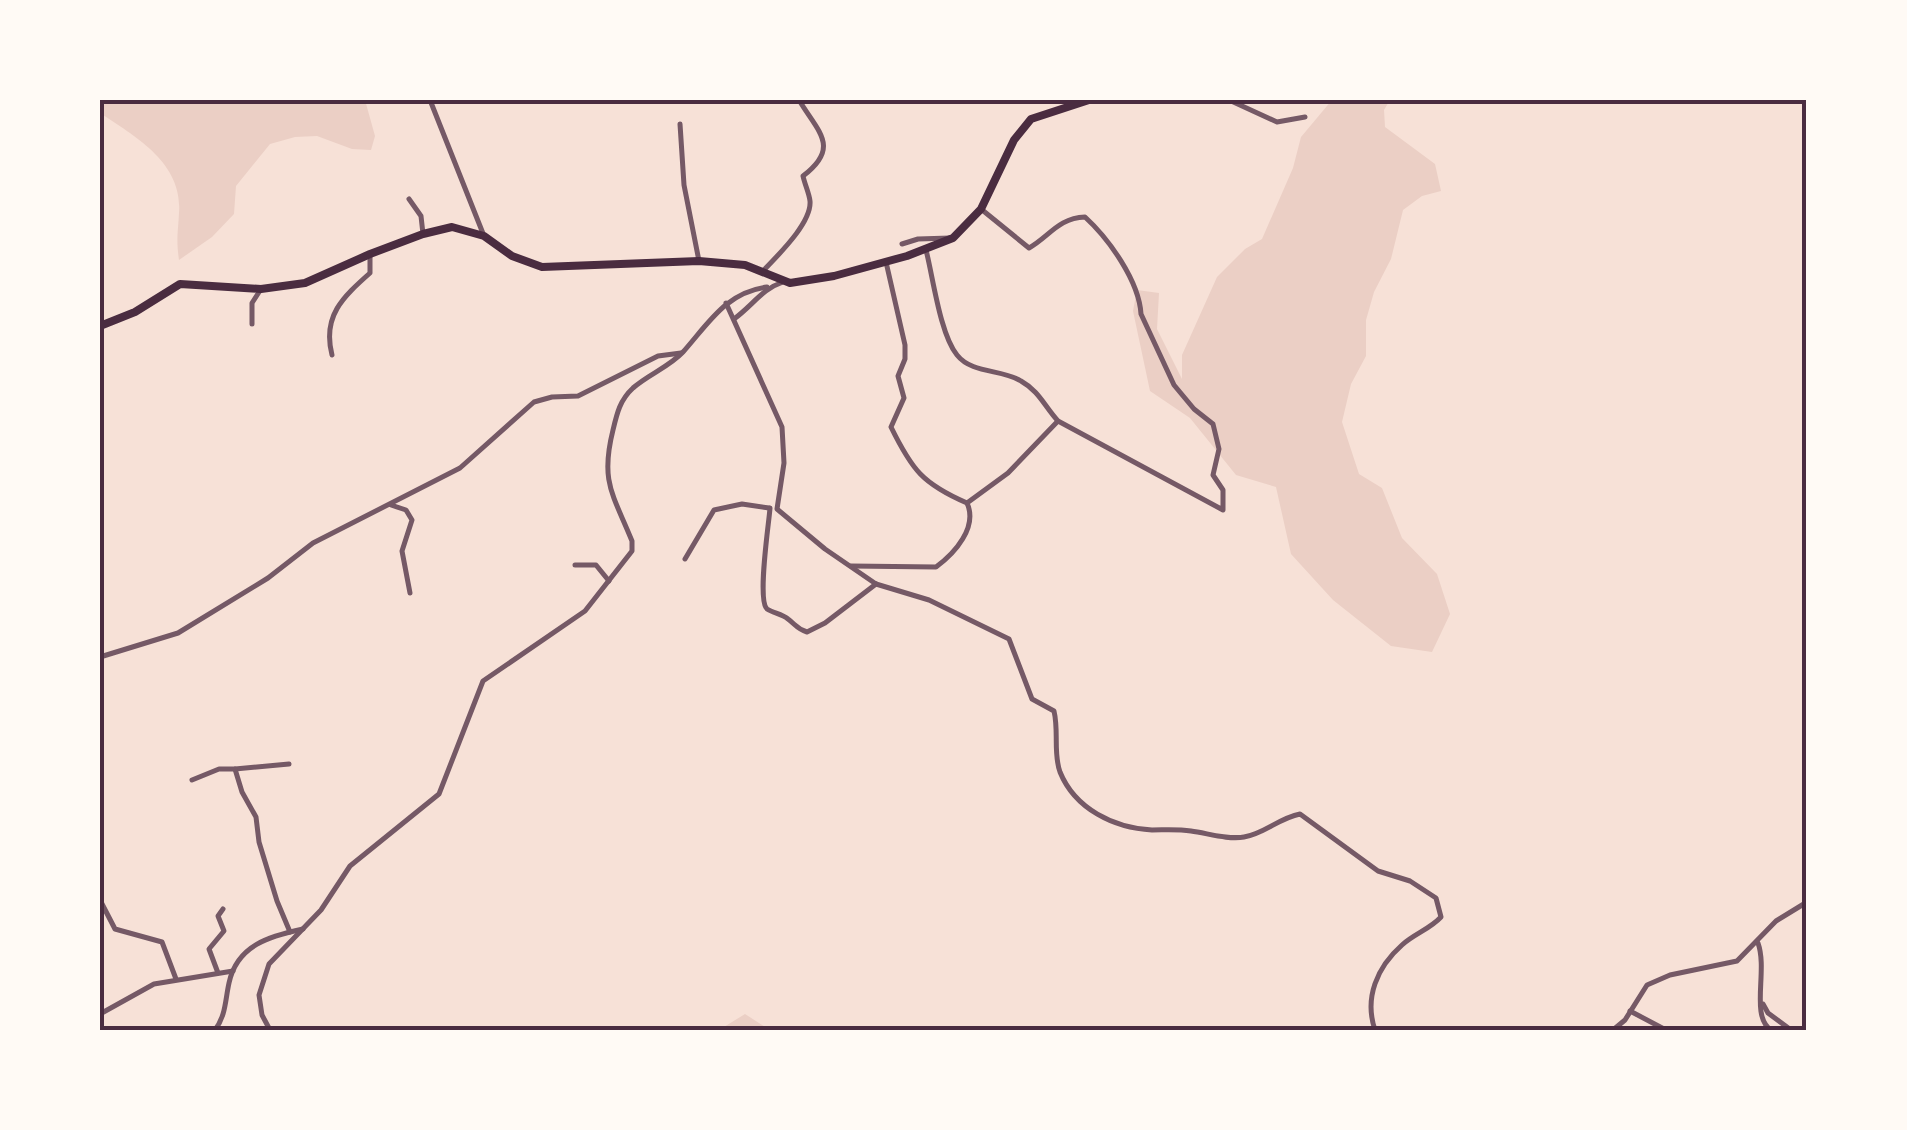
<svg xmlns="http://www.w3.org/2000/svg" width="1907" height="1130" viewBox="0 0 1907 1130" font-family="'Noto Sans',sans-serif">
  <style>
    .green { fill: #ebcfc5 }
    .lines { fill: none; stroke-linecap: round; stroke-linejoin: round }
    .minor { stroke: #755966; stroke-width: 5 }
    .trunk { stroke: #4a2c40; stroke-width: 8 }
    .neatline { fill: none; stroke: #4a2c40; stroke-width: 4 }
  </style>
  <rect width="100%" height="100%" fill="#f7e1d7"/>
  <!-- green -->
  <g class="green">
    <path d="M 100,100 L 365,100 L 375,136 L 371,150 L 352,149 L 317,136 L 295,137 L 270,144 L 236,186 L 234,214 L 212,237 L 179,260 C 176,239 178,233 179,213 C 183,163 136,137 100,113 Z"/>
    <polygon points="1332,100 1390,100 1384,110 1385,127 1435,164 1441,191 1422,196 1403,210 1391,259 1374,292 1366,320 1366,356 1351,384 1342,422 1359,474 1382,488 1402,538 1437,574 1450,614 1432,652 1391,646 1333,600 1291,554 1276,487 1236,475 1190,418 1150,391 1133,311 1137,290 1159,293 1157,329 1182,379 1182,355 1217,277 1245,249 1262,239 1293,168 1301,137"/>
    <polygon points="745,1014 770,1030 719,1030"/>
  </g>
  <g class="lines">
    <!-- minor -->
    <g class="minor">
      <polyline points="430,100 484,236"/>
      <polyline points="1229,100 1277,122 1305,117"/>
      <polyline points="680,124 684,185 699,261"/>
      <polyline points="409,199 421,216 423,234"/>
      <polyline points="902,244 918,239 950,238"/>
      <path d="M 926,250 C 933,277 940,334 957,355 C 972,374 1002,369 1021,381 C 1039,391 1045,407 1058,421 L 1223,510 L 1223,490 L 1213,475 L 1219,449 L 1213,424 L 1194,409 L 1174,385 L 1141,314 C 1139,281 1109,239 1085,217 C 1058,218 1049,237 1029,248 L 981,209"/>
      <path d="M 763,271 C 777,256 812,223 810,201 C 809,193 805,185 803,176 C 841,147 818,132 799,100"/>
      <path d="M 726,303 L 782,427 L 784,463 L 777,509 L 825,549 L 876,584 L 929,600 L 1009,639 L 1032,699 L 1054,711 C 1059,732 1053,753 1060,772 C 1075,809 1114,828 1152,830 C 1165,830 1177,829 1191,831 C 1207,833 1228,840 1244,837 C 1264,834 1279,818 1300,814 L 1378,871 L 1410,881 L 1436,898 L 1441,917 C 1430,929 1414,934 1402,945 C 1377,967 1364,998 1375,1030"/>
      <path d="M 734,319 C 753,305 762,289 783,282"/>
      <polyline points="252,324 252,303 261,289"/>
      <path d="M 332,355 C 322,316 343,297 370,273 L 370,254"/>
      <polyline points="967,503 1008,473 1057,422"/>
      <polyline points="391,505 406,510 412,520 402,551 410,593"/>
      <path d="M 770,508 C 769,523 757,600 767,609 C 773,613 782,614 788,619 C 796,625 797,629 807,632 L 825,623 L 876,584"/>
      <polyline points="685,559 714,510 742,504 769,508"/>
      <polyline points="575,565 596,565 609,581"/>
      <path d="M 851,566 L 936,567 C 955,553 978,527 967,503 C 923,484 912,470 891,427 L 904,398 L 898,376 L 905,359 L 905,345 L 886,262"/>
      <polyline points="100,657 178,633 268,578 313,543 460,468 534,402 552,397 578,396 658,356 681,353"/>
      <polyline points="289,764 235,769 242,792 256,817 259,842 277,901 290,932"/>
      <polyline points="192,780 219,769 235,769"/>
      <polyline points="100,900 115,929 162,942 176,979"/>
      <path d="M 1758,943 C 1768,971 1750,1016 1771,1030"/>
      <polyline points="218,973 209,949 224,931 218,916 223,909"/>
      <polyline points="1763,1004 1768,1013 1791,1030"/>
      <polyline points="1630,1011 1666,1030"/>
      <polyline points="100,1014 154,984 233,971"/>
      <path d="M 215,1030 C 226,1015 225,1001 229,983 C 237,945 270,936 303,929"/>
      <path d="M 270,1030 L 262,1015 L 259,995 L 269,964 L 321,910 L 350,866 L 439,794 L 483,681 L 585,611 L 632,551 L 632,541 C 613,494 600,482 613,430 C 617,413 620,400 633,388 C 649,374 669,367 683,352 C 708,324 726,292 767,287"/>
      <polyline points="1613,1030 1625,1020 1647,985 1670,975 1737,961 1776,921 1807,902"/>
    </g>
    <!-- trunk -->
    <polyline class="trunk" points="100,326 135,312 180,284 261,289 305,283 370,254 423,234 452,227 484,236 512,256 542,267 699,261 745,265 790,283 834,276 907,256 953,238 981,209 1014,140 1031,119 1089,100"/>
  </g>
  <!-- border -->
  <rect width="1907" height="1130" fill="none" stroke="#fffaf5" stroke-width="205"/>
  <rect x="102" y="102" width="1702" height="926" class="neatline"/>
</svg>
